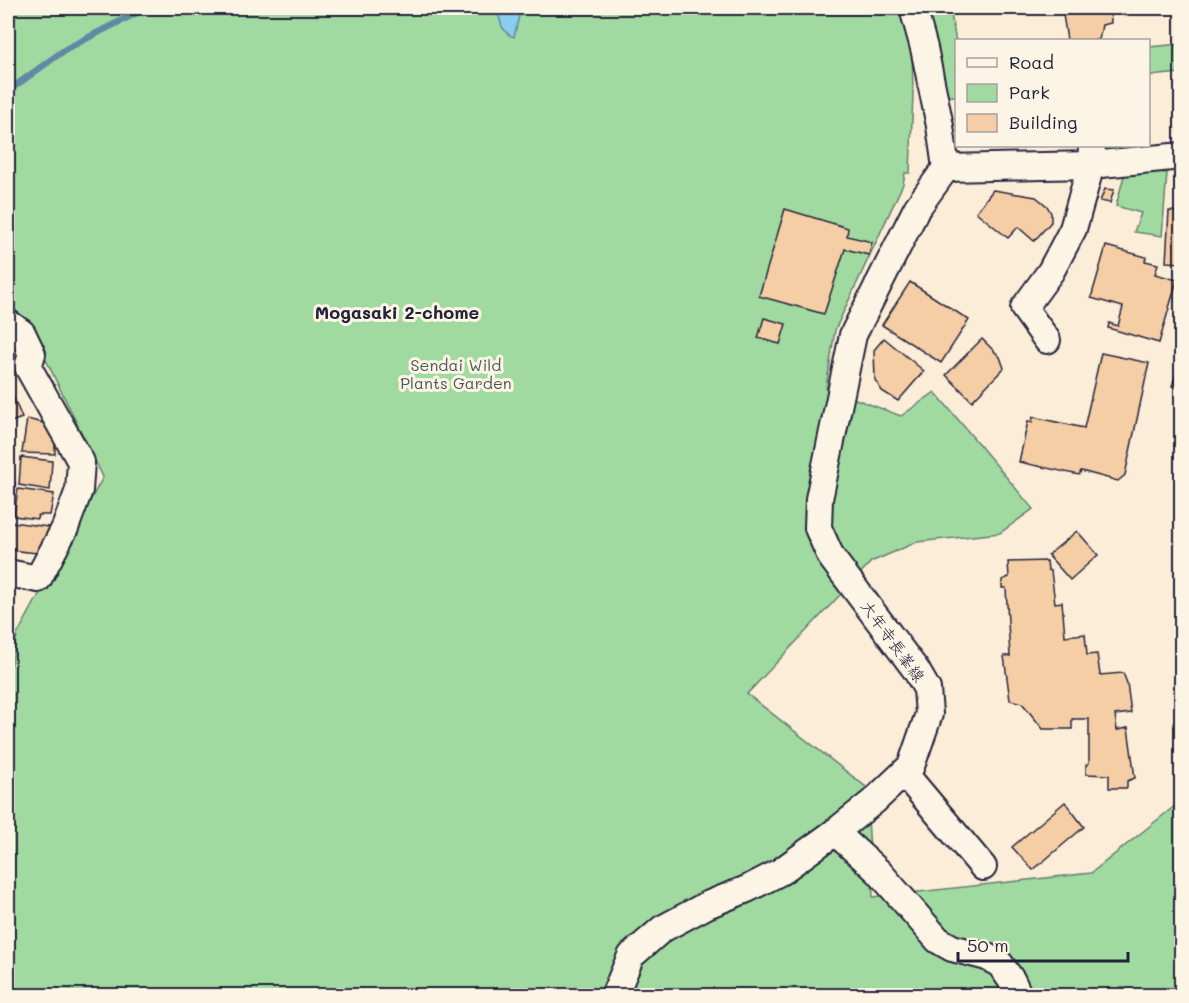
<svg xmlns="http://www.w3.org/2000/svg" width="1189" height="1003" viewBox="0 0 1189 1003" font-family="Mali,'Klee One',sans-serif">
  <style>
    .green { fill: #a1daa0; stroke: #627e6e; stroke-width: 1.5 }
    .water { fill: #8bcdec; stroke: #6189a5; stroke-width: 1.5 }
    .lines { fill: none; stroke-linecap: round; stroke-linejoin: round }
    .stream { stroke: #6189a5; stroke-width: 7 }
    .building { fill: #f6cea5; stroke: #22223b; stroke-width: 1.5 }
    .minor-casing { stroke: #22223b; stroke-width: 30 }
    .minor { stroke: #fcf5e5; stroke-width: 26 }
    .labels { text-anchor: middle; stroke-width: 6; stroke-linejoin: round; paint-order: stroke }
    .park-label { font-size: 16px; fill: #485959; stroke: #fcf5e5 }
    .street-label { font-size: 16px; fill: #22223b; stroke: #fcf5e5 }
    .neighbourhood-label { font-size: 18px; font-weight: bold; fill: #22223b; stroke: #fcf5e5 }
  </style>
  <rect width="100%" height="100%" fill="#fbedd8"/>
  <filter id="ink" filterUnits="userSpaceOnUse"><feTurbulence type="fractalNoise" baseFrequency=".0167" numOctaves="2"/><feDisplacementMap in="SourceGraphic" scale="12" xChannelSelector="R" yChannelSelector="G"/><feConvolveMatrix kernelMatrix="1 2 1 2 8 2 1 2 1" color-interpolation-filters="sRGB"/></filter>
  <g filter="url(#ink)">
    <!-- green -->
    <g class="green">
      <polygon points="8,8 902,8 912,44 913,93 910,173 905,173 903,184 835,330 826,388 901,416 935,392 1033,509 1000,533 917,542 871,562 747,694 866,787 873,897 1091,873 1181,801 1181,995 8,995 8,679 17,635 103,477 28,323 8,315"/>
      <polygon points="924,8 950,8 956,42 956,96 944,97"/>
      <polygon points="1181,44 1181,73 1149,76 1149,47"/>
      <polygon points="1126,168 1167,173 1162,236 1134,232 1141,213 1116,206"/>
    </g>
    <!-- water -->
    <path class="water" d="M 497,8 L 521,8 L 514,37 C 501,33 500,20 497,8 Z"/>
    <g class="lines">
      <!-- stream -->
      <polyline class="stream" points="8,91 66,49 146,8"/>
    </g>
    <!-- building -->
    <g class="building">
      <polygon points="1062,8 1110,8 1111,23 1102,25 1099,40 1067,40"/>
      <polygon points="1105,189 1114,190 1110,203 1100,201"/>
      <polygon points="993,190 1036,197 1047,206 1051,213 1051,222 1034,241 1018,227 1008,238 976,212"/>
      <polygon points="785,209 848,228 847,236 872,242 869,255 845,249 824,314 759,296"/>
      <polygon points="1169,211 1182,212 1182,263 1166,262"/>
      <polygon points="1106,246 1146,257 1145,261 1158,264 1155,274 1177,280 1159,343 1108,328 1109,323 1118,326 1123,307 1091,298"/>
      <polygon points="910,282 969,320 941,363 882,325"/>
      <polygon points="764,318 786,324 780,344 758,338"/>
      <polygon points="884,338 924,371 898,401 882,391 875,380 874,350"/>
      <polygon points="982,339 1000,357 1004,368 972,401 946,375"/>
      <polygon points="1101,353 1149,363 1125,475 1118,481 1081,471 1079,475 1019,462 1028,421 1032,422 1033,417 1084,428"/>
      <polygon points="1182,356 1182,389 1172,386"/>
      <polygon points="11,391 22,418 8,423 8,392"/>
      <polygon points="27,419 55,426 55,454 22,453"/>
      <polygon points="8,453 14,454 11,479 8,478"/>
      <polygon points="21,457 52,461 50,490 19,485"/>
      <polygon points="8,482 15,483 12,512 8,512"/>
      <polygon points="18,489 54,494 50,515 38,515 37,519 14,516"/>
      <polygon points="12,522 56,528 47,554 9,550"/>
      <polygon points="1077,531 1098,555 1070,580 1048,555"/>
      <polygon points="1047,561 1048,570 1051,571 1055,603 1062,602 1065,636 1085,634 1087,655 1097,654 1100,675 1123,673 1127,683 1131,713 1115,715 1117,730 1128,728 1135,778 1127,781 1127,788 1109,788 1109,775 1086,774 1086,765 1089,763 1089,719 1072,719 1072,729 1043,729 1022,703 1010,700 1004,656 1010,656 1006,588 1002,588 1002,580 1009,577 1008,562"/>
      <polygon points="1065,802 1084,827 1033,870 1012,847"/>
    </g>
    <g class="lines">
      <defs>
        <g id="minor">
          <polyline points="913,8 924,48 940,126 946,168"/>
          <polyline points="946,168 1091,165 1182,156"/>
          <polyline points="8,323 22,333 32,354 28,367 81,462 79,490 65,528 38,579 8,573"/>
          <polyline points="1047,340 1024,308 1051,271 1073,229 1091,165 1092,146"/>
          <polyline points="904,773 983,867"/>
          <polyline points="835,832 879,872 938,940 952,948 987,957 1000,964 1012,981 1019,996"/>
          <polyline points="614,996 631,956 662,929 707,905 747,889 780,872 835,832 874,801 911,766 929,714 927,689 916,670 831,557 818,528 819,499 853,335 917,208 946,168"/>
        </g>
      </defs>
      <!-- minor casing -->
      <use href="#minor" class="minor-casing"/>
      <!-- minor -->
      <use href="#minor" class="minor"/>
    </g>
  </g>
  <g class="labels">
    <!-- park labels -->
    <g class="park-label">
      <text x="456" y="371">Sendai Wild<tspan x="456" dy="18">Plants Garden</tspan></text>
    </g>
    <!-- street labels -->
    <g class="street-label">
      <text transform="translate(893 641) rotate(54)" y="6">大年寺長峯線</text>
    </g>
    <!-- neighbourhood labels -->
    <g class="neighbourhood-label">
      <text x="397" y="319">Mogasaki 2-chome</text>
    </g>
  </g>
  <!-- margin -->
  <rect width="1189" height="1003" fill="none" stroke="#fcf5e5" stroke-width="30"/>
  <rect x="15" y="15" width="1159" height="973" fill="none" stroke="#22223b" stroke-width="2" filter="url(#ink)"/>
  <!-- legend -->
  <rect x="955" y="39" width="195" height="108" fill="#fcf5e5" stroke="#a5a1a1" stroke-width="1.5"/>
  <rect x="967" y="58" width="30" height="9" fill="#fcf5e5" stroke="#a5a1a1" stroke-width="1.5"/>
  <text x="1009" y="69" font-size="18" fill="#22223b">Road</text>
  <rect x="967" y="84" width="30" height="18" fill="#a1daa0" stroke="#a5a1a1" stroke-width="1.5"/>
  <text x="1009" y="99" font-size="18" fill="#22223b">Park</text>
  <rect x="967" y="114" width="30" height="18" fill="#f6cea5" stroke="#a5a1a1" stroke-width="1.5"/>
  <text x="1009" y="129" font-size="18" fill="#22223b">Building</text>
  <!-- scale -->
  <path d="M958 952v9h170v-9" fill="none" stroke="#22223b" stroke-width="3"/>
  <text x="967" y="952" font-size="18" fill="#22223b" stroke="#fcf5e5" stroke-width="4.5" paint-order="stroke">50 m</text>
</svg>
